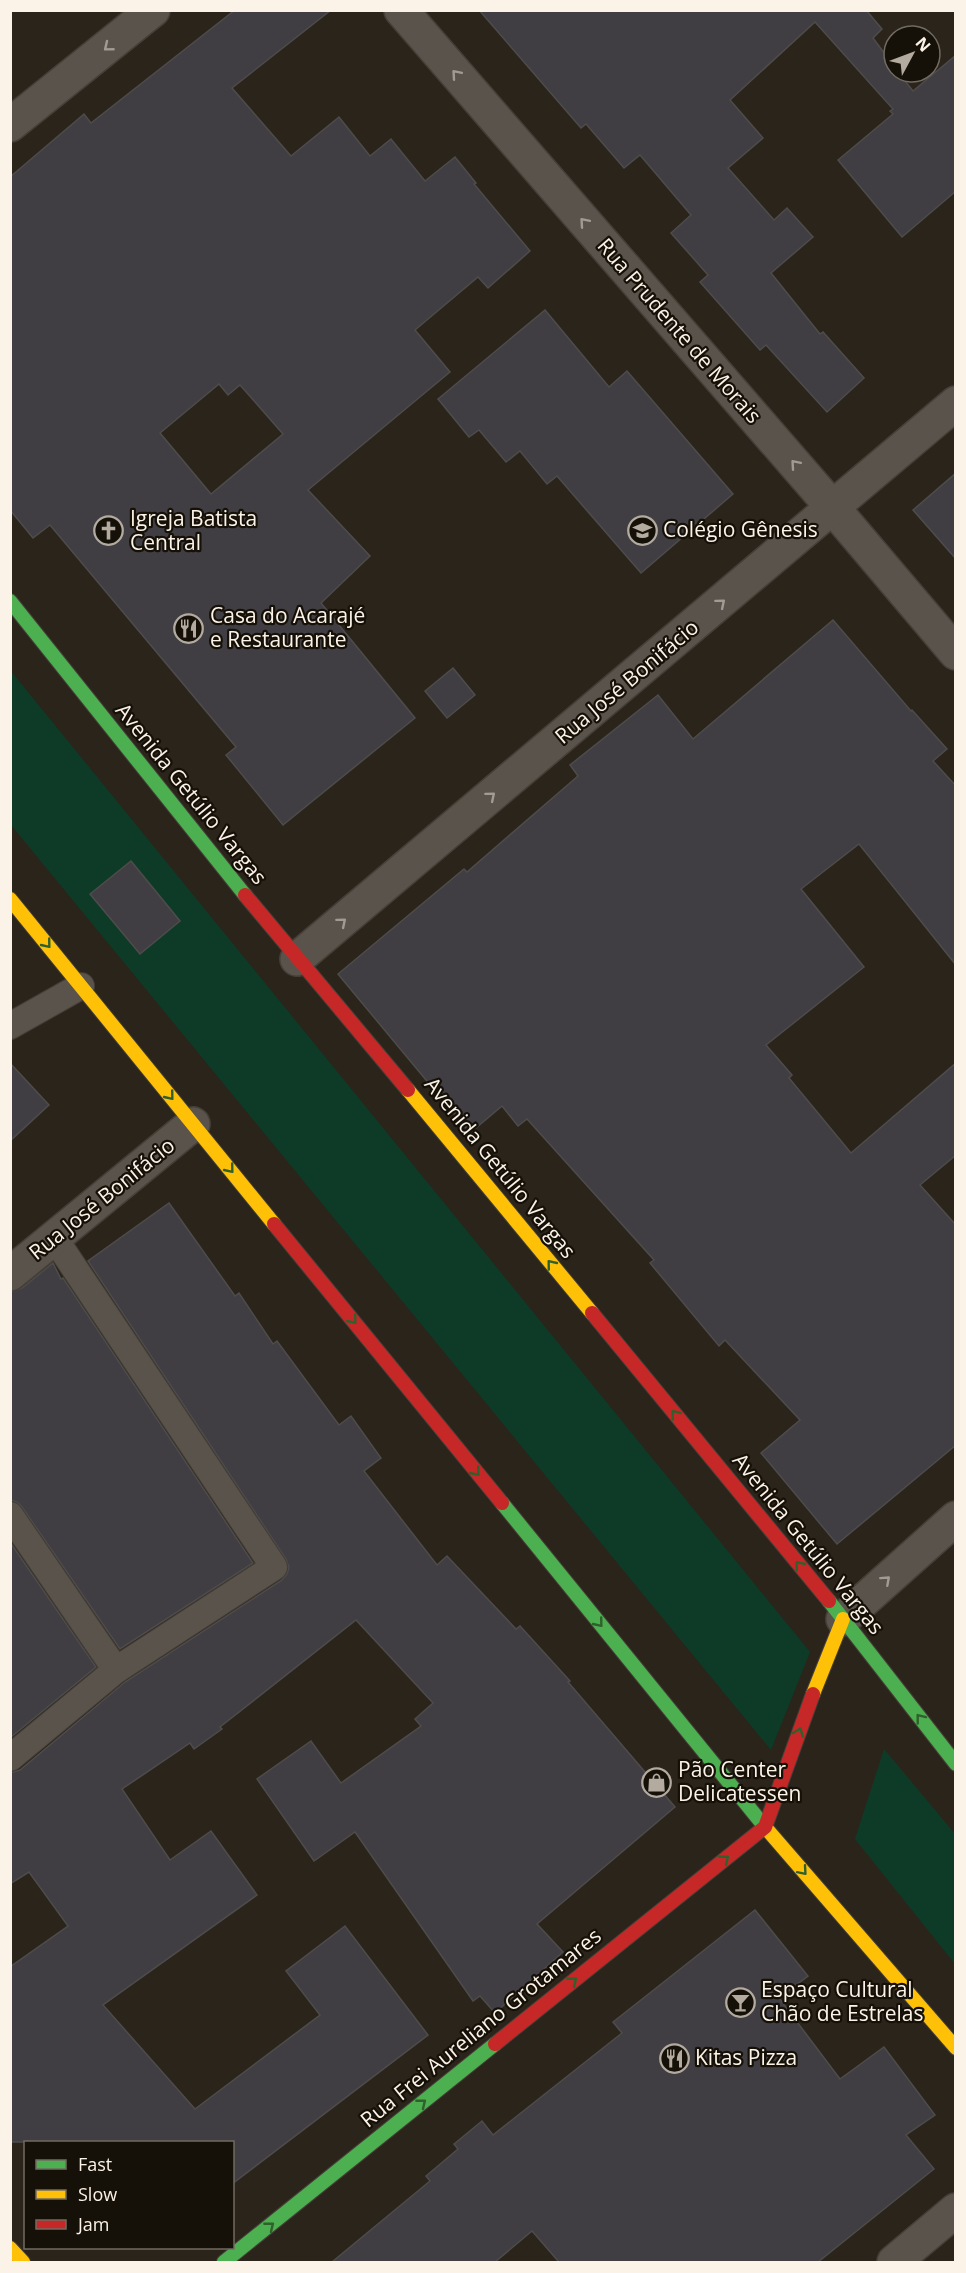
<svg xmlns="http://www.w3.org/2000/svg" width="966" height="2273" viewBox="0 0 966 2273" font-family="'Open Sans',sans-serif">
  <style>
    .green { fill: #0e3b27 }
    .building { fill: #413e43; stroke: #4e4c4b; stroke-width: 1.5; fill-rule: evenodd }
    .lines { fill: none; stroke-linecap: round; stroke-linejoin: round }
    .lane-casing { stroke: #453f38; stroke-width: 28 }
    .street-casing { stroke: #453f38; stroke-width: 36 }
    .fast-casing { stroke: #453f38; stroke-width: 16 }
    .slow-casing { stroke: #453f38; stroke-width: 16 }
    .jam-casing { stroke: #453f38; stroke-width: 16 }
    .lane { stroke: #59534c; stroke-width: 26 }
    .street { stroke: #59534c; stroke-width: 33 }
    .fast { stroke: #4caf50; stroke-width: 14 }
    .slow { stroke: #ffc107; stroke-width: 14 }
    .jam { stroke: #c62828; stroke-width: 14 }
    .oneway { stroke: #a29b92 }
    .oneway2 { stroke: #30602c }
    .labels { text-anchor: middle; stroke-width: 4.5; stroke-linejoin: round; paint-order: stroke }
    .street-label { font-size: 21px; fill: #fcf3e8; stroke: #151008 }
    .poi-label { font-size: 21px; fill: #fcf3e8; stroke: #151008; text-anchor: start }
  </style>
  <rect width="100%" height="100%" fill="#2b241b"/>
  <!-- green -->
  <g class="green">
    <polygon points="10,670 810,1652 771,1750 11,825"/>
    <polygon points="884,1749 955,1834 955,1964 855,1839"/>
  </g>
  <!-- building -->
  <g class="building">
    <path d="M 235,10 L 331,10 L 232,88 L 291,156 L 339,117 L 370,156 L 391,139 L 425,181 L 455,157 L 476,183 L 474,184 L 530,251 L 488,288 L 478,277 L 415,330 L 450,372 L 308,490 L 370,556 L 321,603 L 415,718 L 283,825 L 226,755 L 236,747 L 50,525 L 33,538 L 10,510 L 10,177 L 84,114 L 91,123 ZM 219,384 L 228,395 L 240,385 L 283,434 L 211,494 L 160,433 Z"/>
    <polygon points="479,10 866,10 882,29 873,38 894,66 894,72 898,72 913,91 956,55 956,191 902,237 838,160 893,114 890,111 893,109 815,22 730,100 763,138 728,168 774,220 787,208 813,237 771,273 820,334 823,332 864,378 827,412 766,345 760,350 700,282 708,275 671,233 691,215 640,155 624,168 586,124 581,128"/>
    <polygon points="545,310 609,387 627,371 733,494 641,573 557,476 547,484 520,451 506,462 479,430 469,437 438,399"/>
    <polygon points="956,473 956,559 913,510"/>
    <polygon points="833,620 911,711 912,710 947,749 933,761 956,786 956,965 859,844 801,889 864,967 766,1045 792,1075 789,1078 851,1153 956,1063 956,1155 920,1185 956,1225 956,1445 837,1544 761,1453 800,1420 725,1340 719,1346 650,1263 654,1260 527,1119 518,1126 502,1106 470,1133 338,974 464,869 467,872 578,776 570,765 658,695 693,739"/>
    <polygon points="453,668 475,695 447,718 425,691"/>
    <polygon points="131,861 180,921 140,954 90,894"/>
    <polygon points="10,1063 49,1105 10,1141"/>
    <polygon points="169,1203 235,1296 239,1293 273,1344 277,1341 339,1425 351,1416 381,1458 364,1471 437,1565 447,1556 516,1629 520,1626 570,1681 568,1682 675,1807 537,1924 563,1952 495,2013 480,1996 473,2001 355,1832 314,1861 257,1779 311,1741 341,1783 421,1726 415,1719 433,1703 356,1620 220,1727 222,1729 194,1749 190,1743 122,1789 170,1860 211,1831 257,1895 103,2005 195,2109 320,2015 286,1971 345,1926 428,2035 232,2184 232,2142 10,2142 10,1967 68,1926 29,1872 10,1884 10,1773 20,1770 125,1682 282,1580 287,1574 289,1567 286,1559 88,1261"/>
    <polygon points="53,1263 61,1279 63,1278 253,1563 120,1649 22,1507 17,1502 10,1500 10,1292 22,1288"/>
    <polygon points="10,1542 96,1667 10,1738"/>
    <polygon points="755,1910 808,1976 779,1998 840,2079 884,2047 935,2115 906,2135 934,2169 818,2262 559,2262 532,2231 495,2262 332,2262 430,2181 426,2176 458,2149 454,2144 482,2121 493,2135 622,2033 613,2022"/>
  </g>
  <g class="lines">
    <defs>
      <g id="lane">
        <polyline points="10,1026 81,986"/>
        <polyline points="10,1515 116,1670"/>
        <polyline points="10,1758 116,1670 274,1567 55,1239"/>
      </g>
      <g id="street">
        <polyline points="401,10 833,508 956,653"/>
        <polyline points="10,125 153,10"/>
        <polyline points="297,959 956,403"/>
        <polyline points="10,1274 193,1124"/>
        <polyline points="843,1619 956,1518"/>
        <polyline points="894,2262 956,2210"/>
      </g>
      <g id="fast">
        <polyline points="10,601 245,895"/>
        <polyline points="502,1503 765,1827"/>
        <polyline points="829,1601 956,1764"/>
        <polyline points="224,2262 495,2044"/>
      </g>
      <g id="slow">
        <polyline points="10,899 274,1224"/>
        <polyline points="408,1090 592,1313"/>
        <polyline points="813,1694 843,1619"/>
        <polyline points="765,1827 956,2048"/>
        <polyline points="10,2248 23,2262"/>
      </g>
      <g id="jam">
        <polyline points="245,895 408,1090"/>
        <polyline points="274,1224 502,1503"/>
        <polyline points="592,1313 829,1601"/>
        <polyline points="495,2044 765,1827 813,1694"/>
      </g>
    </defs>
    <!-- lane casing -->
    <use href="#lane" class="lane-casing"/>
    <!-- street casing -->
    <use href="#street" class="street-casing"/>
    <!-- fast casing -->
    <use href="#fast" class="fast-casing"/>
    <!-- slow casing -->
    <use href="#slow" class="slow-casing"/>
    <!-- jam casing -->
    <use href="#jam" class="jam-casing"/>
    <!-- lane -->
    <use href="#lane" class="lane"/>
    <!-- street -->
    <use href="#street" class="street"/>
    <!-- fast -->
    <use href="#fast" class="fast"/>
    <!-- slow -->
    <use href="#slow" class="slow"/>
    <!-- jam -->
    <use href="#jam" class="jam"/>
  </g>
  <!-- one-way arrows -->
  <defs><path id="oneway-chevron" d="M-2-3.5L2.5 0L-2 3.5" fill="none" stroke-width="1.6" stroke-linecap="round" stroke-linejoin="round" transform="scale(1.5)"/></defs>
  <g class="oneway">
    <use href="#oneway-chevron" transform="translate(108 47) rotate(141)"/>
    <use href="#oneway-chevron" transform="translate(456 74) rotate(-131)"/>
    <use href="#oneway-chevron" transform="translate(584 222) rotate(-131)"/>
    <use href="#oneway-chevron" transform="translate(795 464) rotate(-131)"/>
    <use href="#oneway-chevron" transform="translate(721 603) rotate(-40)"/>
    <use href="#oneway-chevron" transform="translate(491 796) rotate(-40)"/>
    <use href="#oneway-chevron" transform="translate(342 922) rotate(-40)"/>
    <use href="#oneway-chevron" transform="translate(886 1580) rotate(-42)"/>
  </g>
  <g class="oneway2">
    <use href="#oneway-chevron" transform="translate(47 944) rotate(51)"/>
    <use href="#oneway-chevron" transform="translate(170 1096) rotate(51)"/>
    <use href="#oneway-chevron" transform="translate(230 1169) rotate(51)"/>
    <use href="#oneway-chevron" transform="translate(551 1264) rotate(-129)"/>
    <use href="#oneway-chevron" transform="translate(353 1320) rotate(51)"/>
    <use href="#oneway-chevron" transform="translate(675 1414) rotate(-129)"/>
    <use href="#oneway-chevron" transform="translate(476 1472) rotate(51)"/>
    <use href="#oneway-chevron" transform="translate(799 1565) rotate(-129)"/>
    <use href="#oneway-chevron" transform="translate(599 1623) rotate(51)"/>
    <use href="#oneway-chevron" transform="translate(920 1718) rotate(-128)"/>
    <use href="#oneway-chevron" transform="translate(799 1732) rotate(-70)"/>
    <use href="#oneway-chevron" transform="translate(725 1859) rotate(-39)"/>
    <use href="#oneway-chevron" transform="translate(803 1871) rotate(49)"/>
    <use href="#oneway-chevron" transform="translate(573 1981) rotate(-39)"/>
    <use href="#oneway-chevron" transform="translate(422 2103) rotate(-39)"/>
    <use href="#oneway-chevron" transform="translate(270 2226) rotate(-39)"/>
  </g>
  <!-- icons -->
  <defs>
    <symbol id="school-ring" viewBox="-11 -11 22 22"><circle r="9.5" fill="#151008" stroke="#b3aba0" stroke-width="1.5"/><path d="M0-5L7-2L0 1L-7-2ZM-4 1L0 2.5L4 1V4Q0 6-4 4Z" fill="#b3aba0"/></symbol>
    <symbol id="church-ring" viewBox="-11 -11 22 22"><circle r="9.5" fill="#151008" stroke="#b3aba0" stroke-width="1.5"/><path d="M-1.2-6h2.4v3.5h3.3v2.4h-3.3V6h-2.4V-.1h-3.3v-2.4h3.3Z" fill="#b3aba0"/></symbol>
    <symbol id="restaurant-ring" viewBox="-11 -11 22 22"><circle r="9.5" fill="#151008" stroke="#b3aba0" stroke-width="1.5"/><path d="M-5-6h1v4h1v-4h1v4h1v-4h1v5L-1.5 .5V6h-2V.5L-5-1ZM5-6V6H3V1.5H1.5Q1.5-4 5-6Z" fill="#b3aba0"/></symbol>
    <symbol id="shop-ring" viewBox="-11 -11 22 22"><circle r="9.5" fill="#151008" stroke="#b3aba0" stroke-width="1.5"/><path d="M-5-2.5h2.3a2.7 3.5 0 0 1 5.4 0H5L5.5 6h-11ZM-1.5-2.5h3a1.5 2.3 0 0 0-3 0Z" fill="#b3aba0"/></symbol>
    <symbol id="bar-ring" viewBox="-11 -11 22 22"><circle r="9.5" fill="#151008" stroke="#b3aba0" stroke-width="1.5"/><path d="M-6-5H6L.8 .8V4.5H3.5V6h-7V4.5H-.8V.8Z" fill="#b3aba0"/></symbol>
  </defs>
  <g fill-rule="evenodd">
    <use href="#school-ring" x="626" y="514" width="33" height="33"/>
    <use href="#church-ring" x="92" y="514" width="33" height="33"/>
    <use href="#restaurant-ring" x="172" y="612" width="33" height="33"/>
    <use href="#shop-ring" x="640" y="1766" width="33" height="33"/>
    <use href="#bar-ring" x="724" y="1986" width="33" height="33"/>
    <use href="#restaurant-ring" x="658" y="2042" width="33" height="33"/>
  </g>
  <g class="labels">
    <!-- street labels -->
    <g class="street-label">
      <text transform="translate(679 331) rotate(49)" y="7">Rua Prudente de Morais</text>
      <text transform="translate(627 682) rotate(-40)" y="7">Rua José Bonifácio</text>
      <text transform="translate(191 794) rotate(51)" y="7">Avenida Getúlio Vargas</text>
      <text transform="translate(500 1168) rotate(51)" y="7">Avenida Getúlio Vargas</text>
      <text transform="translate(102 1199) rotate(-39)" y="7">Rua José Bonifácio</text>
      <text transform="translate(808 1544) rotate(51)" y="7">Avenida Getúlio Vargas</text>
      <text transform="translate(481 2028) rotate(-39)" y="7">Rua Frei Aureliano Grotamares</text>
    </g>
    <!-- poi labels -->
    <g class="poi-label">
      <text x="130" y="526">Igreja Batista<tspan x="130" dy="24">Central</tspan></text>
      <text x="663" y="537">Colégio Gênesis</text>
      <text x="210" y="623">Casa do Acarajé<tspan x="210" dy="24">e Restaurante</tspan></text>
      <text x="678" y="1777">Pão Center<tspan x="678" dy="24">Delicatessen</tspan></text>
      <text x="761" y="1997">Espaço Cultural<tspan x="761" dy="24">Chão de Estrelas</tspan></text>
      <text x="695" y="2065">Kitas Pizza</text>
    </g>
  </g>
  <!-- border -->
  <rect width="966" height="2273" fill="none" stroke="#fcf3e8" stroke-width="24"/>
  <!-- legend -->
  <rect x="24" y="2141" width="210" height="108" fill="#151008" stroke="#716b62" stroke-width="1.5"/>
  <rect x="36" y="2160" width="30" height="9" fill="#4caf50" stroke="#716b62" stroke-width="1.5"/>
  <text x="78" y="2171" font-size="18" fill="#fcf3e8">Fast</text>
  <rect x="36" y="2190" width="30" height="9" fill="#ffc107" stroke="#716b62" stroke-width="1.5"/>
  <text x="78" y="2201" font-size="18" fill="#fcf3e8">Slow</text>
  <rect x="36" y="2220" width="30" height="9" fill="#c62828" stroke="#716b62" stroke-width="1.5"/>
  <text x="78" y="2231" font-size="18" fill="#fcf3e8">Jam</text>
  <!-- north arrow -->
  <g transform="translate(912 54) rotate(49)"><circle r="28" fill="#151008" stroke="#716b62" stroke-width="1.5"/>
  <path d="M0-4.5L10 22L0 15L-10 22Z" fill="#b3aba0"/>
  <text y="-9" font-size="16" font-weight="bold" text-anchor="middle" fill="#fcf3e8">N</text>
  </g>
</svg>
